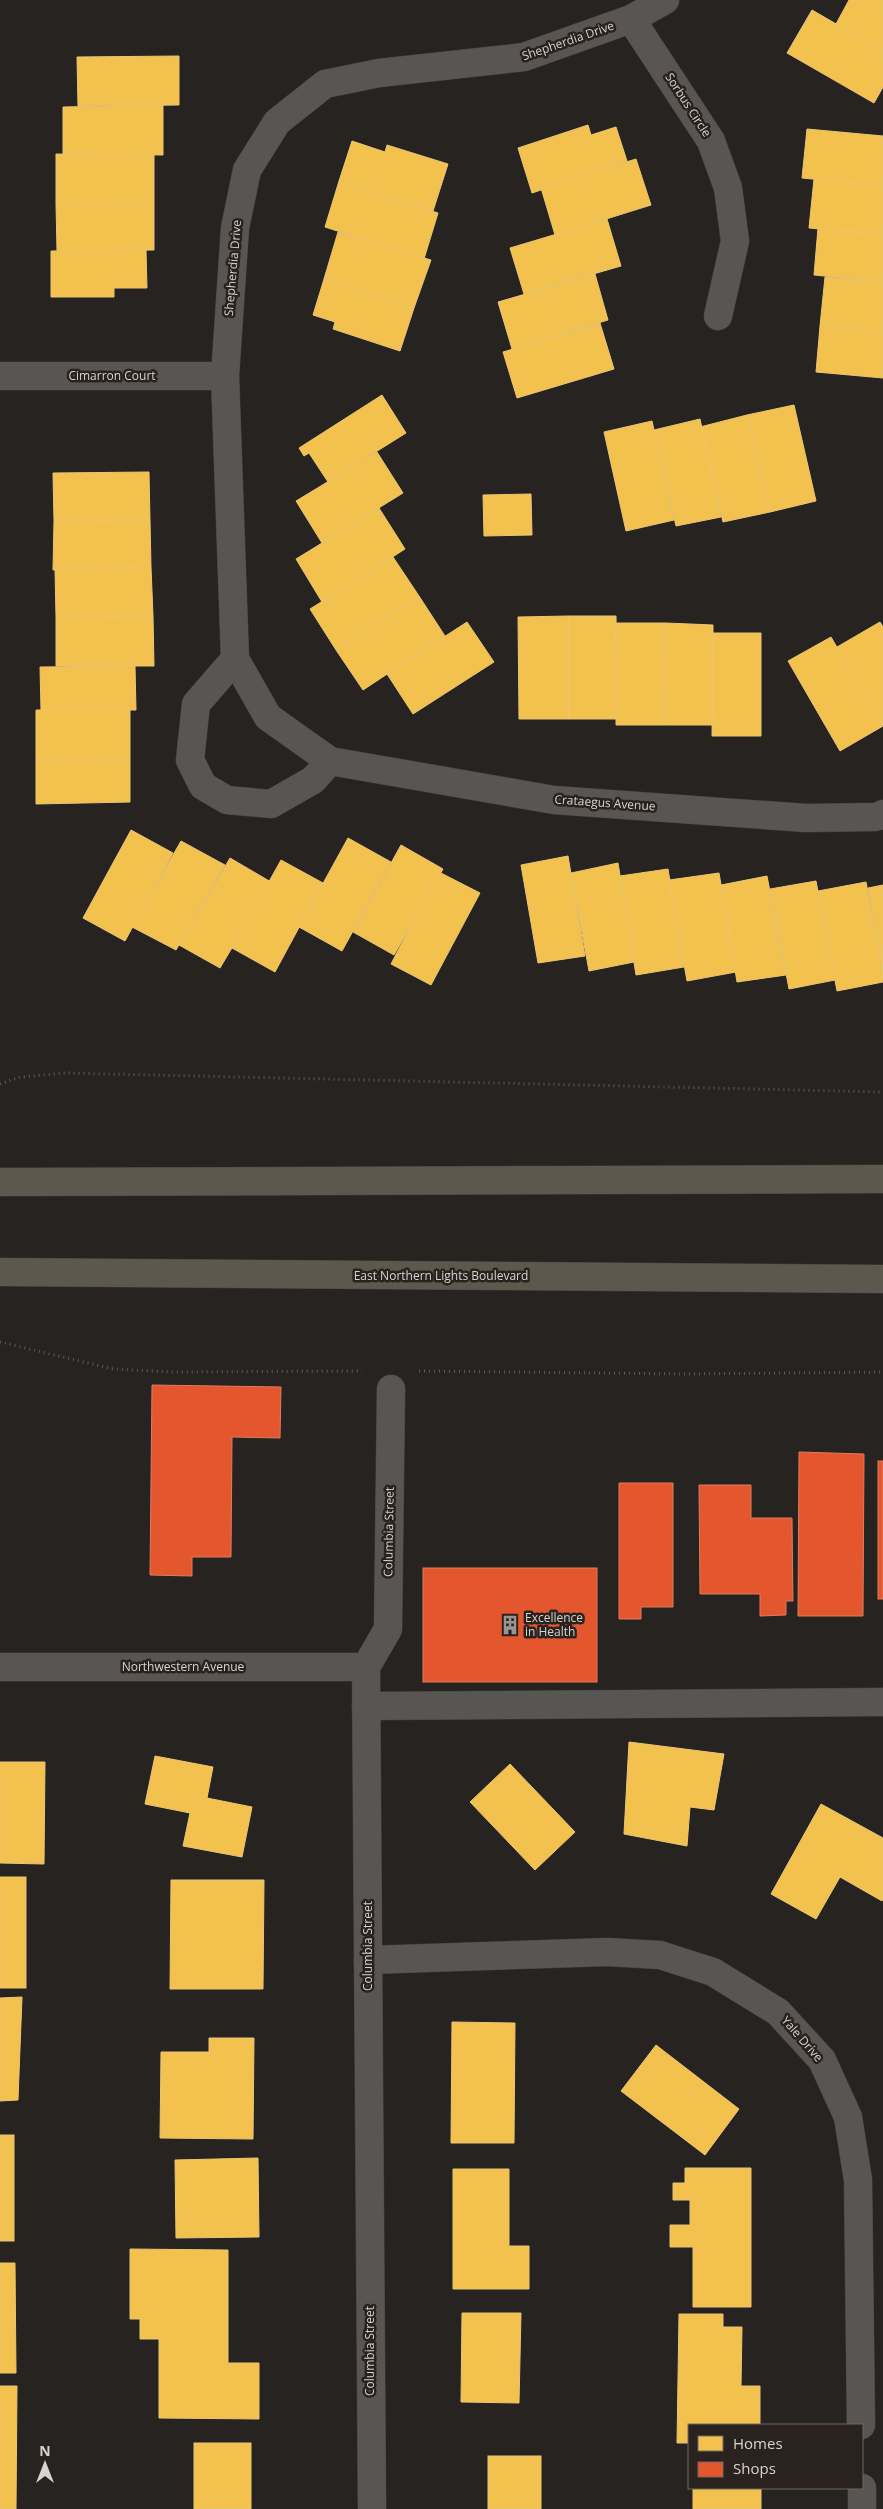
<svg xmlns="http://www.w3.org/2000/svg" width="883" height="2509" viewBox="0 0 883 2509" font-family="'Open Sans',sans-serif">
  <style>
    .homes { fill: #f2c14e; stroke: #eac675 }
    .shops { fill: #e4572e; stroke: #e07c5f }
    .lines { fill: none; stroke-linecap: round; stroke-linejoin: round }
    .minor-casing { stroke: #43403e; stroke-width: 29 }
    .major-casing { stroke: #43403e; stroke-width: 29 }
    .path { stroke: #5d5a59; stroke-width: 3; stroke-dasharray: 1 4; stroke-linecap: butt }
    .minor { stroke: #585553; stroke-width: 28 }
    .major { stroke: #5d584e; stroke-width: 28 }
    .labels { text-anchor: middle; stroke-width: 5; stroke-linejoin: round; paint-order: stroke }
    .street-label { font-size: 12px; fill: #d8d3d0; stroke: #29221e }
    .poi-label { font-size: 12px; fill: #d8d3d0; stroke: #29221e; text-anchor: start }
  </style>
  <rect width="100%" height="100%" fill="#262321"/>
  <!-- homes -->
  <g class="homes">
    <polygon points="849,0 883,0 883,51 836,24"/>
    <polygon points="812,10 883,51 883,87 874,103 787,53"/>
    <polygon points="179,56 179,105 78,106 77,57"/>
    <polygon points="163,105 163,155 63,154 63,107"/>
    <polygon points="588,125 591,135 616,127 627,161 532,193 518,148"/>
    <polygon points="807,129 883,136 883,186 802,178"/>
    <polygon points="352,141 385,152 387,145 448,164 433,211 339,181"/>
    <polygon points="56,154 154,155 154,203 56,204"/>
    <polygon points="636,159 651,205 555,235 541,188"/>
    <polygon points="814,179 883,186 883,235 809,228"/>
    <polygon points="339,181 438,213 424,259 325,227"/>
    <polygon points="154,203 154,250 57,251 56,204"/>
    <polygon points="607,219 621,266 524,294 510,248"/>
    <polygon points="818,228 883,235 883,282 814,275"/>
    <polygon points="338,232 431,260 414,308 324,279"/>
    <polygon points="146,250 147,288 114,288 114,297 51,297 51,251"/>
    <polygon points="595,274 608,320 512,349 498,302"/>
    <polygon points="825,277 883,282 883,332 820,326"/>
    <polygon points="324,279 414,308 400,351 333,329 335,322 313,315"/>
    <polygon points="600,323 614,369 517,398 503,352"/>
    <polygon points="820,326 883,332 883,378 816,372"/>
    <polygon points="382,395 406,433 328,482 309,453 304,456 299,448"/>
    <polygon points="794,405 816,501 770,512 747,415"/>
    <polygon points="747,415 770,512 723,522 700,427"/>
    <polygon points="700,419 721,517 676,526 654,430"/>
    <polygon points="652,421 674,520 626,531 604,432"/>
    <polygon points="377,452 403,493 322,543 296,501"/>
    <polygon points="149,472 150,520 54,521 53,473"/>
    <polygon points="531,494 532,535 484,536 483,495"/>
    <polygon points="379,508 405,549 322,602 296,559"/>
    <polygon points="150,520 151,567 53,570 54,521"/>
    <polygon points="393,557 419,596 336,650 310,609"/>
    <polygon points="151,567 153,616 56,617 55,570"/>
    <polygon points="419,596 445,636 363,690 336,650"/>
    <polygon points="153,616 154,666 56,666 56,617"/>
    <polygon points="569,616 569,719 519,719 518,617"/>
    <polygon points="569,616 616,616 617,719 569,719"/>
    <polygon points="467,622 494,662 413,714 387,674"/>
    <polygon points="880,622 883,627 883,727 837,647"/>
    <polygon points="616,623 666,623 665,725 616,725"/>
    <polygon points="666,623 713,625 713,725 665,725"/>
    <polygon points="713,633 761,633 761,736 712,736"/>
    <polygon points="831,637 883,726 840,751 788,661"/>
    <polygon points="135,666 136,710 41,710 40,667"/>
    <polygon points="130,709 130,758 36,759 36,710"/>
    <polygon points="130,758 130,802 36,804 36,759"/>
    <polygon points="131,830 173,853 125,941 83,918"/>
    <polygon points="348,838 391,862 342,951 299,927"/>
    <polygon points="181,841 225,865 176,950 132,927"/>
    <polygon points="401,845 443,869 394,955 353,932"/>
    <polygon points="568,856 585,956 538,963 521,865"/>
    <polygon points="230,858 271,882 220,968 179,945"/>
    <polygon points="281,860 323,883 275,972 232,948"/>
    <polygon points="618,863 634,962 589,971 571,873"/>
    <polygon points="668,869 684,967 636,975 620,876"/>
    <polygon points="439,872 480,893 431,985 391,964"/>
    <polygon points="719,873 736,972 687,981 669,880"/>
    <polygon points="767,876 786,975 737,982 721,885"/>
    <polygon points="816,881 835,980 789,989 770,889"/>
    <polygon points="866,882 883,970 883,982 837,991 818,891"/>
    <polygon points="883,885 883,970 868,888"/>
    <polygon points="629,1742 724,1754 714,1810 690,1807 687,1846 624,1834"/>
    <polygon points="155,1756 213,1767 207,1798 252,1807 242,1857 183,1846 190,1813 145,1804"/>
    <polygon points="0,1762 45,1762 44,1864 0,1863"/>
    <polygon points="510,1764 575,1832 535,1870 470,1802"/>
    <polygon points="821,1804 883,1838 883,1899 882,1901 840,1877 816,1919 771,1894"/>
    <rect x="0" y="1877" width="26" height="111"/>
    <polygon points="171,1880 264,1880 263,1989 170,1989"/>
    <polygon points="22,1997 18,2100 0,2101 0,1998"/>
    <polygon points="452,2022 515,2023 514,2143 451,2143"/>
    <polygon points="209,2038 254,2038 253,2139 160,2138 161,2052 209,2052"/>
    <polygon points="656,2045 739,2109 705,2155 621,2091"/>
    <rect x="0" y="2135" width="14" height="106"/>
    <polygon points="258,2158 259,2237 176,2238 175,2160"/>
    <polygon points="685,2168 751,2168 751,2307 693,2307 693,2247 670,2247 670,2225 690,2225 690,2200 673,2200 673,2183 685,2183"/>
    <polygon points="453,2169 509,2169 509,2246 529,2246 529,2289 453,2289"/>
    <polygon points="130,2249 228,2250 228,2363 259,2363 259,2419 159,2418 159,2339 140,2339 140,2319 130,2319"/>
    <polygon points="0,2263 15,2263 16,2373 0,2373"/>
    <polygon points="462,2313 521,2313 519,2403 461,2402"/>
    <polygon points="679,2314 723,2314 723,2327 742,2327 741,2386 760,2386 760,2425 689,2425 689,2443 677,2443"/>
    <polygon points="0,2386 17,2386 16,2509 0,2509"/>
    <rect x="194" y="2443" width="57" height="66"/>
    <rect x="488" y="2456" width="53" height="53"/>
    <rect x="693" y="2488" width="68" height="21"/>
  </g>
  <!-- shops -->
  <g class="shops">
    <polygon points="152,1385 281,1387 280,1438 232,1437 231,1557 192,1557 192,1576 150,1575"/>
    <polygon points="799,1452 864,1454 863,1616 798,1616"/>
    <rect x="878" y="1461" width="5" height="138"/>
    <polygon points="619,1483 673,1483 673,1607 641,1607 641,1619 619,1619"/>
    <polygon points="699,1485 751,1485 751,1518 792,1518 793,1601 786,1601 786,1615 760,1616 760,1594 700,1594"/>
    <rect x="423" y="1568" width="174" height="114"/>
  </g>
  <g class="lines">
    <defs>
      <g id="minor">
        <polyline points="665,0 631,19 524,57 379,73 325,84 277,122 247,170 235,228 225,376 235,659 268,717 330,761 554,800 806,818 876,817 883,814"/>
        <polyline points="631,19 711,141 728,188 735,241 718,316"/>
        <polyline points="0,376 225,376"/>
        <polyline points="235,659 196,704 190,760 203,786 227,800 271,804 313,780 330,761"/>
        <polyline points="0,1667 366,1667"/>
        <polyline points="366,1706 883,1702"/>
        <polyline points="368,1960 607,1952 660,1955 713,1972 778,2012 822,2060 848,2117 858,2180 861,2425"/>
        <polyline points="862,2488 862,2509"/>
        <polyline points="372,2509 366,1667 388,1629 391,1389"/>
      </g>
      <g id="major">
        <polyline points="0,1182 883,1179"/>
        <polyline points="0,1272 883,1279"/>
      </g>
    </defs>
    <!-- minor casing -->
    <use href="#minor" class="minor-casing"/>
    <!-- major casing -->
    <use href="#major" class="major-casing"/>
    <!-- path -->
    <g class="path">
      <polyline points="0,1084 20,1077 66,1073 883,1092"/>
      <polyline points="0,1342 113,1369 170,1372 362,1371"/>
      <polyline points="419,1371 687,1374 883,1372"/>
    </g>
    <!-- minor -->
    <use href="#minor" class="minor"/>
    <!-- major -->
    <use href="#major" class="major"/>
  </g>
  <!-- icons -->
  <defs>
    <symbol id="building-bare" viewBox="-9 -9 18 18"><path d="M-4-6H4V6H1V3H-1V6H-4ZM-2.5-4.3h1.7v1.8h-1.7ZM.8-4.3h1.7v1.8H.8ZM-2.5-1h1.7V.8h-1.7ZM.8-1h1.7V.8H.8Z" fill="#9a9593" stroke="#29221e" stroke-width="2.5" paint-order="stroke"/></symbol>
  </defs>
  <g fill-rule="evenodd">
    <use href="#building-bare" x="496" y="1611" width="28" height="28"/>
  </g>
  <g class="labels">
    <!-- street labels -->
    <g class="street-label">
      <text transform="translate(568 41) rotate(-19)" y="4">Shepherdia Drive</text>
      <text transform="translate(688 105) rotate(57)" y="4">Sorbus Circle</text>
      <text transform="translate(233 268) rotate(-85)" y="4">Shepherdia Drive</text>
      <text x="112" y="380">Cimarron Court</text>
      <text transform="translate(605 803) rotate(4)" y="4">Crataegus Avenue</text>
      <text x="441" y="1280">East Northern Lights Boulevard</text>
      <text transform="translate(389 1532) rotate(-89)" y="4">Columbia Street</text>
      <text x="183" y="1671">Northwestern Avenue</text>
      <text transform="translate(368 1946) rotate(-90)" y="4">Columbia Street</text>
      <text transform="translate(802 2039) rotate(49)" y="4">Yale Drive</text>
      <text transform="translate(370 2351) rotate(-90)" y="4">Columbia Street</text>
    </g>
    <!-- poi labels -->
    <g class="poi-label">
      <text x="525" y="1622">Excellence<tspan x="525" dy="14">in Health</tspan></text>
    </g>
  </g>
  <!-- legend -->
  <rect x="688" y="2424" width="175" height="65" fill="#29221e" stroke="#6f6965"/>
  <rect x="698" y="2436" width="25" height="15" fill="#f2c14e" stroke="#6f6965"/>
  <text x="733" y="2449" font-size="15" fill="#d8d3d0">Homes</text>
  <rect x="698" y="2462" width="25" height="15" fill="#e4572e" stroke="#6f6965"/>
  <text x="733" y="2474" font-size="15" fill="#d8d3d0">Shops</text>
  <!-- north arrow -->
  <g transform="translate(45 2464)" stroke="#29221e" stroke-width="4" paint-order="stroke">
  <path d="M0-4L9 19L0 12L-9 19Z" fill="#d8d3d0"/>
  <text y="-8" font-size="14" font-weight="bold" text-anchor="middle" fill="#d8d3d0">N</text>
  </g>
</svg>
